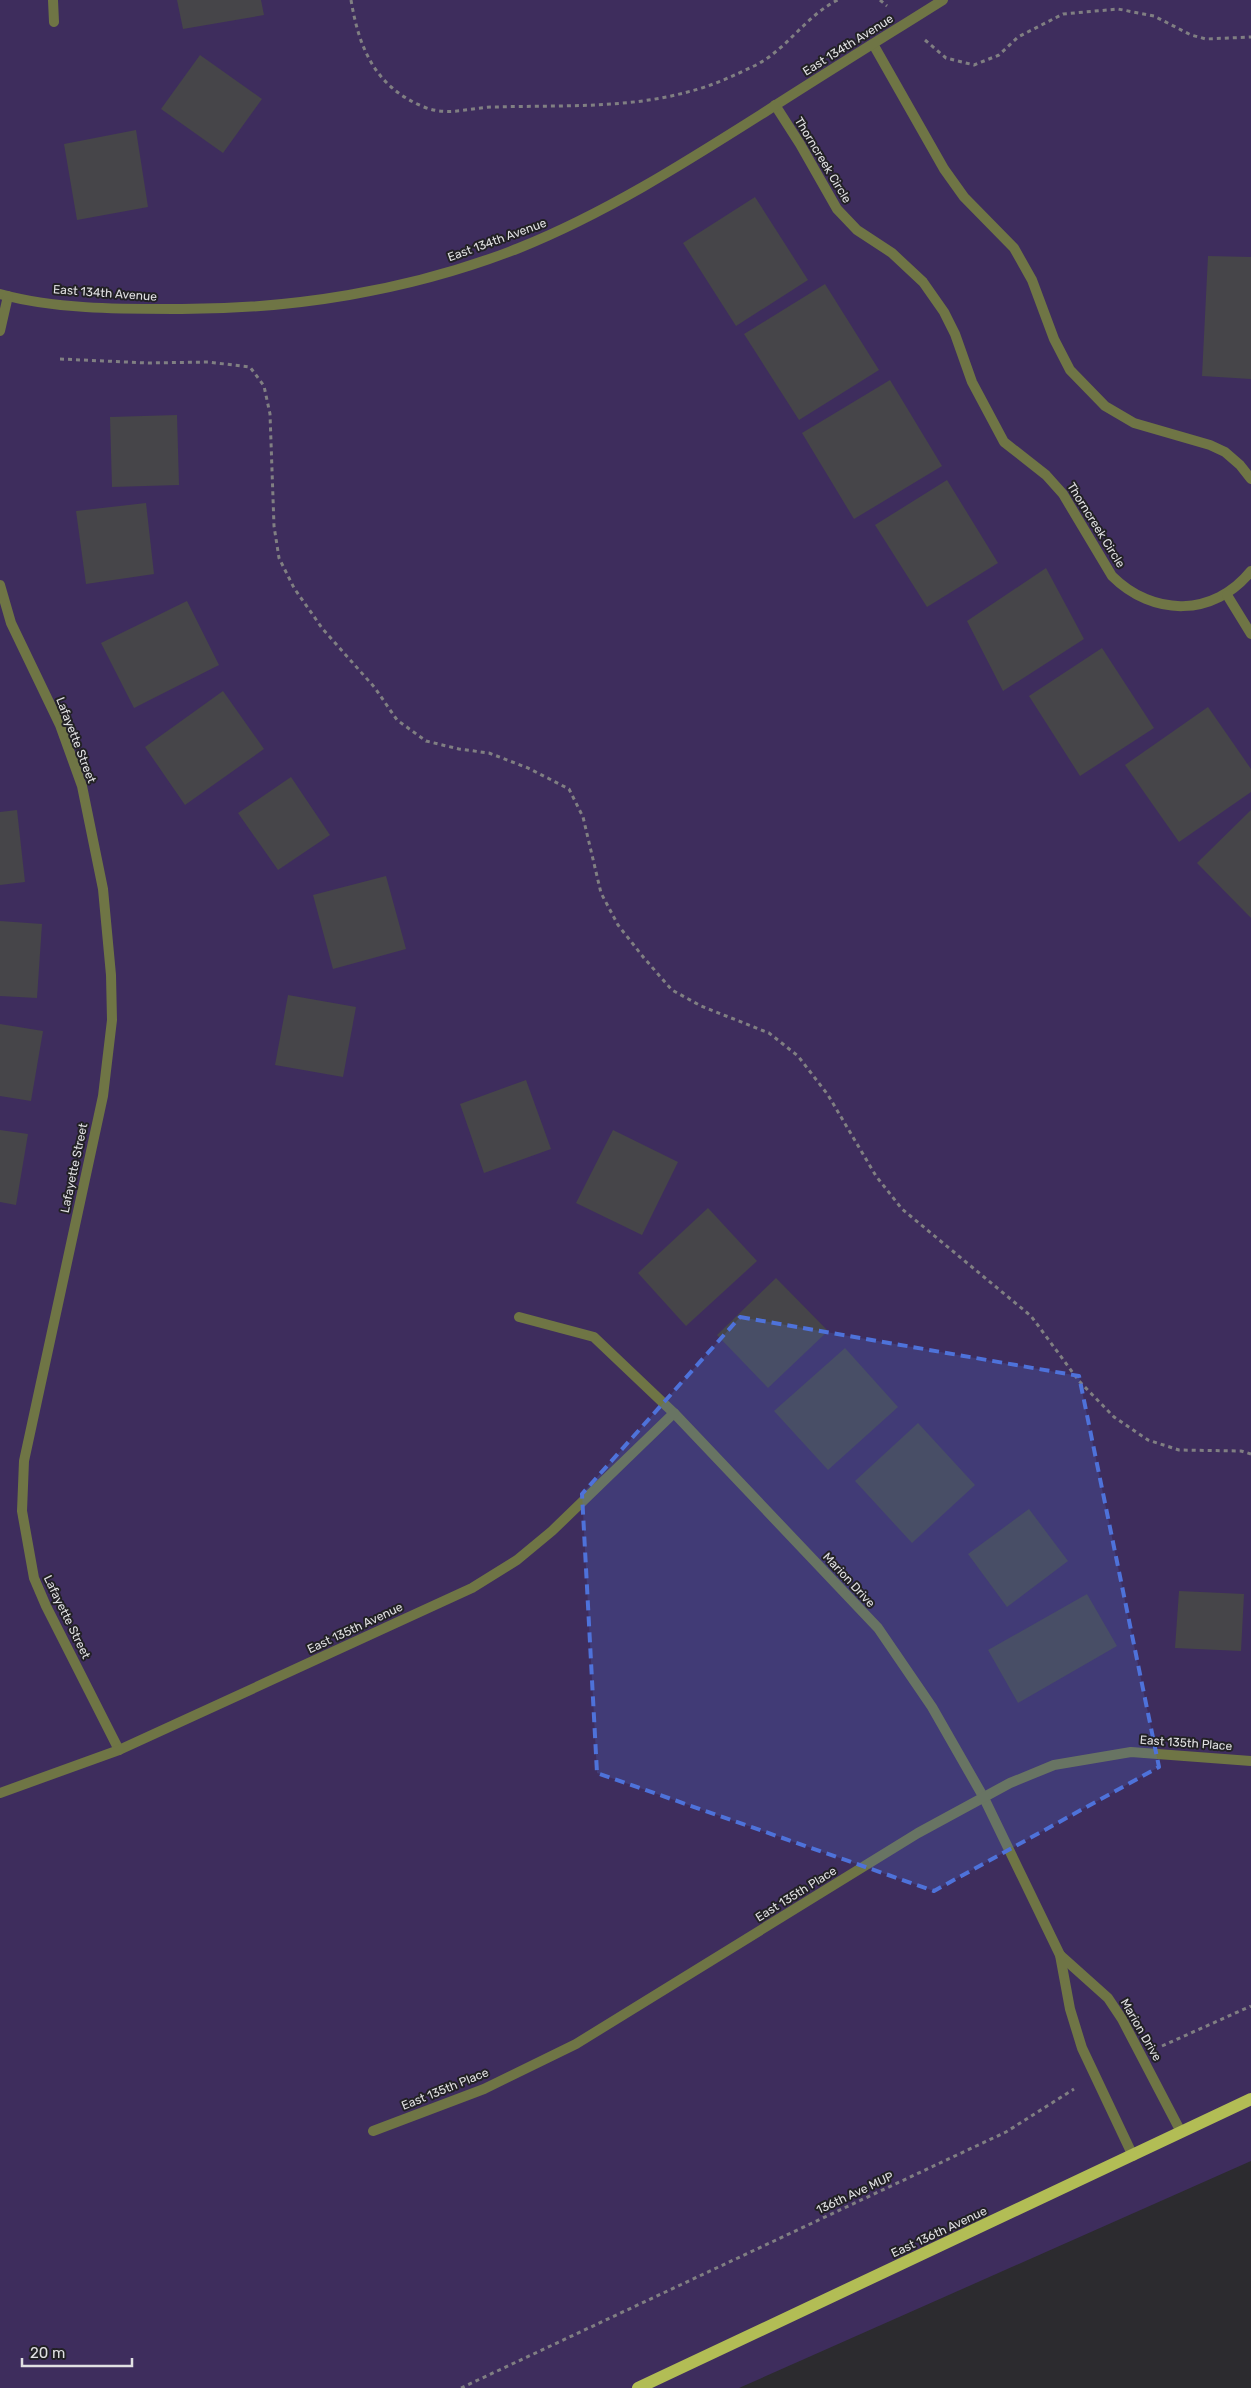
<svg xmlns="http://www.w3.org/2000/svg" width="1251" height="2388" viewBox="0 0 1251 2388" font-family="Rubik,sans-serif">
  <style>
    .green { fill: #3e2d5d }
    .building { fill: #464549 }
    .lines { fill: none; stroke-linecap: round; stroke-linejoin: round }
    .path { stroke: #807f82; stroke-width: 3; stroke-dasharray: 4 4; stroke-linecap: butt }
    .minor { stroke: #6f7545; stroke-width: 10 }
    .primary { stroke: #b2bd55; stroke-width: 12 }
    .marked { fill: #4e72da; fill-opacity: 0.2; stroke: #4e72da; stroke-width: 4; stroke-dasharray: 10 6; stroke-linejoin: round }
    .labels { text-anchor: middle; stroke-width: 4; stroke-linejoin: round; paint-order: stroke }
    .street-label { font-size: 12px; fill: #e0e0e2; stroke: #222125 }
  </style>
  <rect width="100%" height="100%" fill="#2c2b2f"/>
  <!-- green -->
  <polygon class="green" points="0,0 1251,0 1251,2161 739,2388 0,2388"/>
  <!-- building -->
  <g class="building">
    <polygon points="177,0 261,0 264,15 183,29"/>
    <polygon points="200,55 262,99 223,153 161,109"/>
    <polygon points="136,130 148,207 77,220 64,144"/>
    <polygon points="755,197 808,280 736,326 683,243"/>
    <polygon points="1208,256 1251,257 1251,379 1202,376"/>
    <polygon points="825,284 879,370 799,420 744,334"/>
    <polygon points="890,380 942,466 854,519 802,433"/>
    <polygon points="177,415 179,485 112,487 110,417"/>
    <polygon points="947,480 998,563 927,607 875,525"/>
    <polygon points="146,503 154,574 86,584 76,511"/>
    <polygon points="1046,568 1084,639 1003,691 967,621"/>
    <polygon points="187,601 219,665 134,708 101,643"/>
    <polygon points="1102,648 1154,728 1080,776 1029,696"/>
    <polygon points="223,691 264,749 185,805 145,747"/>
    <polygon points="1208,707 1251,769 1251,792 1179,842 1125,765"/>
    <polygon points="291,777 330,835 278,870 238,813"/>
    <polygon points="17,810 25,882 0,885 0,812"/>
    <polygon points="1251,810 1251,918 1197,863"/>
    <polygon points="386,876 406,949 333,969 313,895"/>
    <polygon points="0,921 42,924 37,998 0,996"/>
    <polygon points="288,995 356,1007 343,1077 275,1065"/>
    <polygon points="0,1024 43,1031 31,1101 0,1096"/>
    <polygon points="526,1080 551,1149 484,1173 460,1104"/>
    <polygon points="0,1130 28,1134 16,1205 0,1202"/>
    <polygon points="613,1130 678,1162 642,1235 576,1203"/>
    <polygon points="708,1208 757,1261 686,1326 638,1273"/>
    <polygon points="776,1278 828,1331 768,1388 717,1335"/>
    <polygon points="845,1348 898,1407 828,1470 774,1411"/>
    <polygon points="918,1423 975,1485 912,1543 855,1481"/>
    <polygon points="1029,1509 1068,1561 1007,1607 968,1554"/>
    <polygon points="1179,1591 1244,1594 1241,1651 1175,1648"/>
    <polygon points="1087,1594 1117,1646 1018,1703 988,1650"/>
  </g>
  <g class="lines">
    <!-- path -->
    <g class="path">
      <path d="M 351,0 C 359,48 375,87 424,107 C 448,117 471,107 495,107 C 560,105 629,109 691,91 C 712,86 735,75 754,66 C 787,50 806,15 838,0"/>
      <polyline points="880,0 887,6"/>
      <polyline points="925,40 946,58 974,65 999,55 1018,37 1063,14 1118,9 1154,16 1191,35 1206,39 1251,37"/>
      <polyline points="60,359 148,363 208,362 250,367 264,386 270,414 274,526 279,558 294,588 322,628 375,688 397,720 426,741 459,749 489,753 528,768 569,789 583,817 601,893 618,925 644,958 672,990 701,1006 769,1033 798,1056 828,1095 876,1176 902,1209 1031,1316 1079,1381 1114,1417 1148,1440 1179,1450 1241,1451 1251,1454"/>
      <polyline points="1162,2046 1251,2006"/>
      <polyline points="461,2388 1006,2132 1074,2089"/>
    </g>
    <!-- minor -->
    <g class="minor">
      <polyline points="53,0 54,22"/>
      <polyline points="873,44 944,169 964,197 1014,248 1032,280 1054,339 1070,370 1105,406 1134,423 1210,445 1225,452 1240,465 1251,479"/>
      <path d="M 775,105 L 800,144 L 837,209 L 857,230 L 892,253 L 923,282 L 944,312 L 955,334 L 972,382 L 1004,442 L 1046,475 L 1063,494 L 1112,576 C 1153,617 1214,617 1251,571"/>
      <path d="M 0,294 C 55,309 116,309 173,309 C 290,310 410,291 519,248 C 606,213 686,162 765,112 C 824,74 884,37 943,0"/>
      <polyline points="0,331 8,296"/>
      <polyline points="0,585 11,623 60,725 82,786 103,889 111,975 112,1020 103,1096 24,1461 22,1511 34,1578 46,1606 119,1750"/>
      <polyline points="1227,595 1251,634"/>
      <polyline points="519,1317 594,1337 674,1413 878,1628 932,1707 984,1798 1060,1955 1070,2009 1082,2048 1133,2156"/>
      <polyline points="0,1793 119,1750 472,1588 517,1560 552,1531 674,1413"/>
      <polyline points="1060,1955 1108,1998 1122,2019 1181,2132"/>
      <polyline points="373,2131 484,2089 576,2044 918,1833 1010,1783 1054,1765 1131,1752 1251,1761"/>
    </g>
    <!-- primary -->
    <polyline class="primary" points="638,2388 1251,2099"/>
  </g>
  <!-- marked area -->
  <path class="marked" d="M 740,1317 L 1079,1376 L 1159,1767 L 934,1891 L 597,1773 L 582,1494 Z"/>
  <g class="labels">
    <!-- street labels -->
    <g class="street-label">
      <text transform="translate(848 45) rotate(-32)" y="4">East 134th Avenue</text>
      <text transform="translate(823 160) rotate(59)" y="4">Thorncreek Circle</text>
      <text transform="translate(497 240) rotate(-20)" y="4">East 134th Avenue</text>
      <text transform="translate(105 293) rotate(4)" y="4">East 134th Avenue</text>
      <text transform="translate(1096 525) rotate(58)" y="4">Thorncreek Circle</text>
      <text transform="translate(76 740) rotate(69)" y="4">Lafayette Street</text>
      <text transform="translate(74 1168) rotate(-78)" y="4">Lafayette Street</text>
      <text transform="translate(849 1580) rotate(47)" y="4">Marion Drive</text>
      <text transform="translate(67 1617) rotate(64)" y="4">Lafayette Street</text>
      <text transform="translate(355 1628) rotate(-25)" y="4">East 135th Avenue</text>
      <text transform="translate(1186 1743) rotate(4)" y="4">East 135th Place</text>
      <text transform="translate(796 1894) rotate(-32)" y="4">East 135th Place</text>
      <text transform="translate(1141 2030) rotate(60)" y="4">Marion Drive</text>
      <text transform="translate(445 2089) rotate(-22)" y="4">East 135th Place</text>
      <text transform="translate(855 2193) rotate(-25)" y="4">136th Ave MUP</text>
      <text transform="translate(939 2232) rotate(-25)" y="4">East 136th Avenue</text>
    </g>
  </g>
  <!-- scale -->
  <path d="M22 2358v8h110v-8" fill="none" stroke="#e0e0e2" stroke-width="2.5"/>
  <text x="30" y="2358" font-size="15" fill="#e0e0e2" stroke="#222125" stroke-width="4" paint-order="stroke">20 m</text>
</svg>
